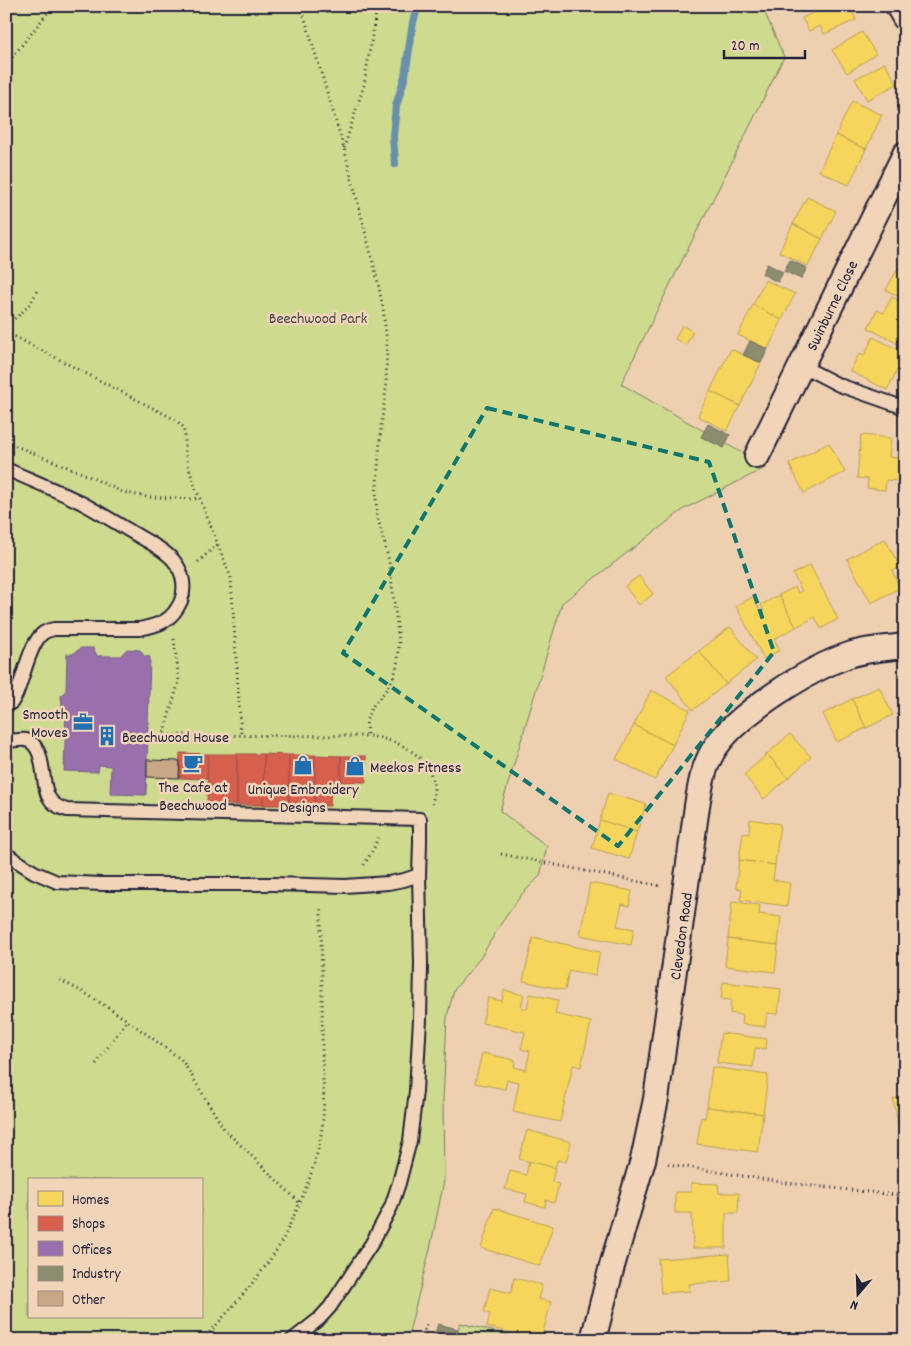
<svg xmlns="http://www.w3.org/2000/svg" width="911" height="1346" viewBox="0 0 911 1346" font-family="Dekko,sans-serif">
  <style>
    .green { fill: #ceda8d; stroke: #787e64; fill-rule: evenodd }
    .homes { fill: #f6d55c; stroke: #b69f52 }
    .shops { fill: #d6604d; stroke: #a04d48 }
    .offices { fill: #9970ab; stroke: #755989 }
    .industry { fill: #8c8c6e; stroke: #6c6c5f }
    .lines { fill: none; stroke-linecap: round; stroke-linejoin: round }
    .stream { stroke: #6790ac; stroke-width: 8 }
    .building { fill: #c7a784; stroke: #22223b }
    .service-casing { stroke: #22223b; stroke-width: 16 }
    .minor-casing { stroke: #22223b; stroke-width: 28 }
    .path { stroke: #22223b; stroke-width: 3; stroke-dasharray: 1 4; stroke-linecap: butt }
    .service { stroke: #f2d5b8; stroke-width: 12 }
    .minor { stroke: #f2d5b8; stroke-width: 24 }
    .marked { fill: none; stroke: #0f766e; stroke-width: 4; stroke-dasharray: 10 6; stroke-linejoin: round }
    .labels { text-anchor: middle; stroke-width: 5; stroke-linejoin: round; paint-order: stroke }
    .street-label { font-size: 16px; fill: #22223b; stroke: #f2d5b8 }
    .park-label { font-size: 16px; fill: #44474b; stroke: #f2d5b8 }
    .poi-label { font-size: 16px; fill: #22223b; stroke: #f2d5b8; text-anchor: start }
  </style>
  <rect width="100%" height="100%" fill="#eecfb0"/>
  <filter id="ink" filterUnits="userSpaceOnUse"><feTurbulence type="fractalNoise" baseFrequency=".02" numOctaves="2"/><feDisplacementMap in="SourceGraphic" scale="10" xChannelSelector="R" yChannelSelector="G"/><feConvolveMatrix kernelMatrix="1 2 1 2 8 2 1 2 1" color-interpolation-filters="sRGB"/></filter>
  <g filter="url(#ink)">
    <!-- green -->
    <g class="green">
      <path d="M 6,6 L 762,6 L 784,57 C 731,166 674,274 621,384 L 767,467 L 684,509 L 562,603 L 500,811 L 547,846 L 540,876 L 522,894 L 500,925 L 481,957 L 454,990 L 447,1017 L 443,1101 L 444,1181 L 430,1249 L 407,1340 L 6,1340 ZM 29,1180 L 201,1180 L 201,1317 L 29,1317 Z"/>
      <polygon points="460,1323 529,1340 455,1340"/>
    </g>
    <!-- homes -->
    <g class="homes">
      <polygon points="763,6 782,6 766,13"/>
      <polygon points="829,6 850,6 856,20 824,34 820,26 809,31 802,18"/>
      <polygon points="862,32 876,54 847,73 832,50"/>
      <polygon points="885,63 897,84 867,100 855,79"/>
      <polygon points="852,101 882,115 866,149 836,135"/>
      <polygon points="836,135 866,149 849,185 819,171"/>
      <polygon points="807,197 836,211 822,239 793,224"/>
      <polygon points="793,224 822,239 808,266 779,252"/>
      <polygon points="898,268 905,270 905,300 886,290"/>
      <polygon points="765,280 795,294 782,320 753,305"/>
      <polygon points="892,297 905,304 904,347 868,328 877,310 883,313"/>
      <polygon points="753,305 782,320 768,349 738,335"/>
      <polygon points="682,325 693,332 686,345 675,339"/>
      <polygon points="873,337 905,353 905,355 887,390 850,371 859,354 864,356"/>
      <polygon points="731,349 761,363 740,406 710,391"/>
      <polygon points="710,391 740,406 727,431 698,416"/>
      <polygon points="861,435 891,438 889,457 905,459 905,482 886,480 885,490 867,488 868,479 857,478"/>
      <polygon points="829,443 845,472 804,493 789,464"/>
      <polygon points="885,539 900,567 892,571 900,588 871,603 847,559"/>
      <polygon points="810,565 838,619 821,629 815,617 796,627 779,595 795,587 798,593 802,591 793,574"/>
      <polygon points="639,576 653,594 639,605 625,586"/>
      <polygon points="779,595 796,627 774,639 780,650 764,659 736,606 753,597 761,612 764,611 761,605"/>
      <polygon points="730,627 756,660 726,684 699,651"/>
      <polygon points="699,651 726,684 693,710 666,676"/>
      <polygon points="879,687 893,715 866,728 852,699"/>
      <polygon points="651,690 690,710 673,745 634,725"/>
      <polygon points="852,699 866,728 837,742 823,714"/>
      <polygon points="634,725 673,745 655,780 616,759"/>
      <polygon points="790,734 811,757 788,778 767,754"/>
      <polygon points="767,754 788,778 764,799 744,775"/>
      <polygon points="608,793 646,804 637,832 600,820"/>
      <polygon points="750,819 780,824 775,865 739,860 743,833 749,834"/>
      <polygon points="600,820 637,832 629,859 592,848"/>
      <polygon points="739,860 775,865 773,880 790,883 787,906 740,900 742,889 736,888"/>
      <polygon points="590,883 632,891 629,906 622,904 617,926 634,929 631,945 580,935"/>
      <polygon points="732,902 760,905 759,914 781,917 778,945 728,939"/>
      <polygon points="533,937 600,952 595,976 569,970 565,990 523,981"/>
      <polygon points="728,939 778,945 775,972 725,966"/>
      <polygon points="723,982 781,989 778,1014 767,1013 765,1027 742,1024 743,1015 730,1013 731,1000 721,999"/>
      <polygon points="504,990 524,995 521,1007 527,1009 530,994 558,1000 555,1014 591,1022 581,1067 573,1065 560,1122 513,1112 519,1082 507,1080 505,1089 475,1083 482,1053 515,1060 514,1067 526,1070 530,1051 521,1049 525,1032 482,1023 488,998 502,1001"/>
      <polygon points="721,1033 767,1039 766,1049 755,1048 753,1067 717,1063"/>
      <polygon points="712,1067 768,1075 763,1114 707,1107"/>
      <polygon points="905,1096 905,1137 901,1138 893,1099"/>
      <polygon points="707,1107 763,1114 758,1152 697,1144 701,1117 705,1118"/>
      <polygon points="527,1130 571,1142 566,1162 557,1160 555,1168 519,1159"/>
      <polygon points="529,1161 555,1168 552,1182 559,1184 554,1203 546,1200 545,1207 525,1202 527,1194 505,1189 510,1171 526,1175"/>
      <polygon points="691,1183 718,1184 719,1193 739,1193 738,1213 726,1213 726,1248 693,1248 692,1213 675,1213 675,1192 691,1192"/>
      <polygon points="494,1208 553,1226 540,1266 481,1248"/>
      <polygon points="729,1254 731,1281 689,1284 690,1291 661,1293 658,1259"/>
      <polygon points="514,1278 542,1285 538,1299 551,1302 541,1340 487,1327 490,1314 484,1312 490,1288 511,1293"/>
    </g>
    <!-- shops -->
    <g class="shops">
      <polygon points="180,753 208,754 207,779 179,778"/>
      <polygon points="208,754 237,754 237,805 207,804"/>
      <polygon points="237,754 264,754 263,805 237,805"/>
      <polygon points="264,754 289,755 289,805 263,805"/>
      <polygon points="289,755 315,755 315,806 289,805"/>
      <polygon points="315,755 341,756 341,782 331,782 330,806 315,806"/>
      <rect x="341" y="756" width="25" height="26"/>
    </g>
    <!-- offices -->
    <polygon class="offices" points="81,648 93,648 97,656 120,656 127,649 140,650 144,656 150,657 146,795 110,794 111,766 99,765 98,772 64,771 66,712 62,707 61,695 66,691 67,654 73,654"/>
    <!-- industry -->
    <g class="industry">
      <polygon points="790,260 807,268 801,279 784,271"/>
      <polygon points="767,264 783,272 778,282 762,274"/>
      <polygon points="750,341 768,349 761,363 743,355"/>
      <polygon points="708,424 730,435 724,448 701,437"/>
      <polygon points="438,1324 458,1329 455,1339 435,1333"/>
      <polygon points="435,1333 455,1339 455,1340 433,1340"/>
    </g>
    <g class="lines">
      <!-- stream -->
      <g class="stream">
        <polyline points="6,13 11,6"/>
        <polyline points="395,164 393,136 396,106 405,76 413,22 418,6"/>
      </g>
    </g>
    <!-- building -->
    <polygon class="building" points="147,760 180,761 179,778 147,777"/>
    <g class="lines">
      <defs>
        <g id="service">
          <polyline points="802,366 839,385 905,408"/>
          <path d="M 6,469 C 31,480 56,490 80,502 C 97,511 113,521 130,531 C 144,540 163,548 174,561 C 183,572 186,587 181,601 C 172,621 160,625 139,629 L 54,629 C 49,630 44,631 40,636 C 29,648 23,679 16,695 L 12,702 L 6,706"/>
          <path d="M 6,741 C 12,741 20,739 26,740 C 46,745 41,782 48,796 C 52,804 59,808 67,810 L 420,819 L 420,843 L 419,875 L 421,963 L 420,1019 L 416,1091 L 410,1141 L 399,1183 L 391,1207 L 372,1243 L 330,1307 L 319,1319 L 292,1340"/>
          <polyline points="6,854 34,872 57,882 102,884 273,884 345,886 388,883 404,880 419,875"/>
        </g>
        <g id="minor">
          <polyline points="898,6 905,18"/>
          <polyline points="757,456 905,154"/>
          <path d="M 593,1340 L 612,1266 L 643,1160 L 656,1099 L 697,806 C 700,787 703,768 713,751 C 734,715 812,667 852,654 C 869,649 887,648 905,646"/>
        </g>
      </defs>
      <!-- service casing -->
      <use href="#service" class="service-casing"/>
      <!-- minor casing -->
      <use href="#minor" class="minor-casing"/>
      <!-- path -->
      <g class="path">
        <path d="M 301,6 L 344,148 L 377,278 L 383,308 L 387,343 L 386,389 L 381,426 L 376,499 L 377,515 L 389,561 L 399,641 C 399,654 398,668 392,680 C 380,704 363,704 367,736"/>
        <polyline points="6,65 53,6"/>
        <polyline points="344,148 364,85 377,6"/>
        <path d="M 6,324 C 21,315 32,305 38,288"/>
        <polyline points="6,332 176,420 183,427 185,437 185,451 189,469 196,489 231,578 241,734"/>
        <polyline points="6,442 80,472 122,492 147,497 200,499"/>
        <polyline points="198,562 218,544"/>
        <path d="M 174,639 L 179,681 L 163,735 L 367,736 C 402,739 443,762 432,804"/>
        <polyline points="501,854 661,886"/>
        <polyline points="364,865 374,848 378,837"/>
        <polyline points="60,980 85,993 127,1020 182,1060 224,1129 300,1203"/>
        <polyline points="96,1064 127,1020"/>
        <polyline points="668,1164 787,1183 905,1196"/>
        <path d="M 203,1340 C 230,1309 258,1280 279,1246 C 285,1237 288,1227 293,1218 C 307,1187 321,1153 323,1117 C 325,1096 322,1075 322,1053 C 323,1004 321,955 321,906"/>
        <polyline points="422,1340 426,1324"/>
      </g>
      <!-- service -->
      <use href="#service" class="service"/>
      <!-- minor -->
      <use href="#minor" class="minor"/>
    </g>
  </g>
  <!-- marked area -->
  <path class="marked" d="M 487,408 L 709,462 L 774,652 L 618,846 L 343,653 Z"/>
  <!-- icons -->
  <defs>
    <symbol id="office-bare" viewBox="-9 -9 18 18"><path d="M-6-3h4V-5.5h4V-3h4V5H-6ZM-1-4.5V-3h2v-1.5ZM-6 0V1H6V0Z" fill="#1f6fb2" stroke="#f2d5b8" stroke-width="2.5" paint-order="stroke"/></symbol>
    <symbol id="building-bare" viewBox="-9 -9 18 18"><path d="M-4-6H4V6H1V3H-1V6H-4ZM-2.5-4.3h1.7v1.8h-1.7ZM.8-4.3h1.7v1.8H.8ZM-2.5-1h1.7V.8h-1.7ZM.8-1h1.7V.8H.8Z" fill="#1f6fb2" stroke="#f2d5b8" stroke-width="2.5" paint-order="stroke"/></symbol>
    <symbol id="cafe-bare" viewBox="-9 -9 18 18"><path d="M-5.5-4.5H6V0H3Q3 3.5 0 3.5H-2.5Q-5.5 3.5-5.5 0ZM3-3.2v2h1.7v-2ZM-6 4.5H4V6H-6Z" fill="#1f6fb2" stroke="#f2d5b8" stroke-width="2.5" paint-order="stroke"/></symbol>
    <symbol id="shop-bare" viewBox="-9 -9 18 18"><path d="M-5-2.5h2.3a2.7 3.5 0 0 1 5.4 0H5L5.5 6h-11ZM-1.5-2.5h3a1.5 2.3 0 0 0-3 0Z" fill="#1f6fb2" stroke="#f2d5b8" stroke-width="2.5" paint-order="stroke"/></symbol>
  </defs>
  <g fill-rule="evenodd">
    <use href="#office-bare" x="69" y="708" width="28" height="28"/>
    <use href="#building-bare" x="93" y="722" width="28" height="28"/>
    <use href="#cafe-bare" x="179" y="749" width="28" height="28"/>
    <use href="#shop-bare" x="289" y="751" width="28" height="28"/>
    <use href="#shop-bare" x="341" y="752" width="28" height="28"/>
  </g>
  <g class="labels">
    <!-- street labels -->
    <g class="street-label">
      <text transform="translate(831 305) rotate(-64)" y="6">Swinburne Close</text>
      <text transform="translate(680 936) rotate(-82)" y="6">Clevedon Road</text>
    </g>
    <!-- park labels -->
    <g class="park-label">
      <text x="318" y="323">Beechwood Park</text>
    </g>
    <!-- poi labels -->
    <g class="poi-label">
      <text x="68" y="719" text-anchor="end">Smooth<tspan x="68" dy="18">Moves</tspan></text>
      <text x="122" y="742">Beechwood House</text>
      <text x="370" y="772">Meekos Fitness</text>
      <text x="193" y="792" text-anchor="middle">The Cafe at<tspan x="193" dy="18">Beechwood</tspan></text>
      <text x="303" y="794" text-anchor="middle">Unique Embroidery<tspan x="303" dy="18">Designs</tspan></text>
    </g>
  </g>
  <!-- margin -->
  <rect width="911" height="1346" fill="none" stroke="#f2d5b8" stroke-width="25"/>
  <rect x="12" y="12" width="886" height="1321" fill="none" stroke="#22223b" stroke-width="2" filter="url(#ink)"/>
  <!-- legend -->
  <rect x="28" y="1178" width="175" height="140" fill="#f2d5b8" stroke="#9f8d86"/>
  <rect x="38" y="1191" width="25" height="15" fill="#f6d55c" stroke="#9f8d86"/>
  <text x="72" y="1204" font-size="15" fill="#22223b">Homes</text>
  <rect x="38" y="1216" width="25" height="15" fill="#d6604d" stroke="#9f8d86"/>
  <text x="72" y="1228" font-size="15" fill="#22223b">Shops</text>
  <rect x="38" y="1241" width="25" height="15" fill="#9970ab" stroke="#9f8d86"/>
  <text x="72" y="1254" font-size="15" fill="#22223b">Offices</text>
  <rect x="38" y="1266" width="25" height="15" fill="#8c8c6e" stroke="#9f8d86"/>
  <text x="72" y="1278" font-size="15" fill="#22223b">Industry</text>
  <rect x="38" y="1291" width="25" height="15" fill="#c7a784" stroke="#9f8d86"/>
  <text x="72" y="1304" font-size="15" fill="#22223b">Other</text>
  <!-- north arrow -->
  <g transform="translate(858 1294) rotate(199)" stroke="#f2d5b8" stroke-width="4" paint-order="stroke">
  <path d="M0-4L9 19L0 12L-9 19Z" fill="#22223b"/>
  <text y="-8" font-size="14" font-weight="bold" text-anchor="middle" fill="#22223b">N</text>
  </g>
  <!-- scale -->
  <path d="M724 50v8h81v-8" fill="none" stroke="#22223b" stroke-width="2.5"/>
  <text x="731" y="50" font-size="15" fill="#22223b" stroke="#f2d5b8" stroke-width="4" paint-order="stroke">20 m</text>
</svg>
